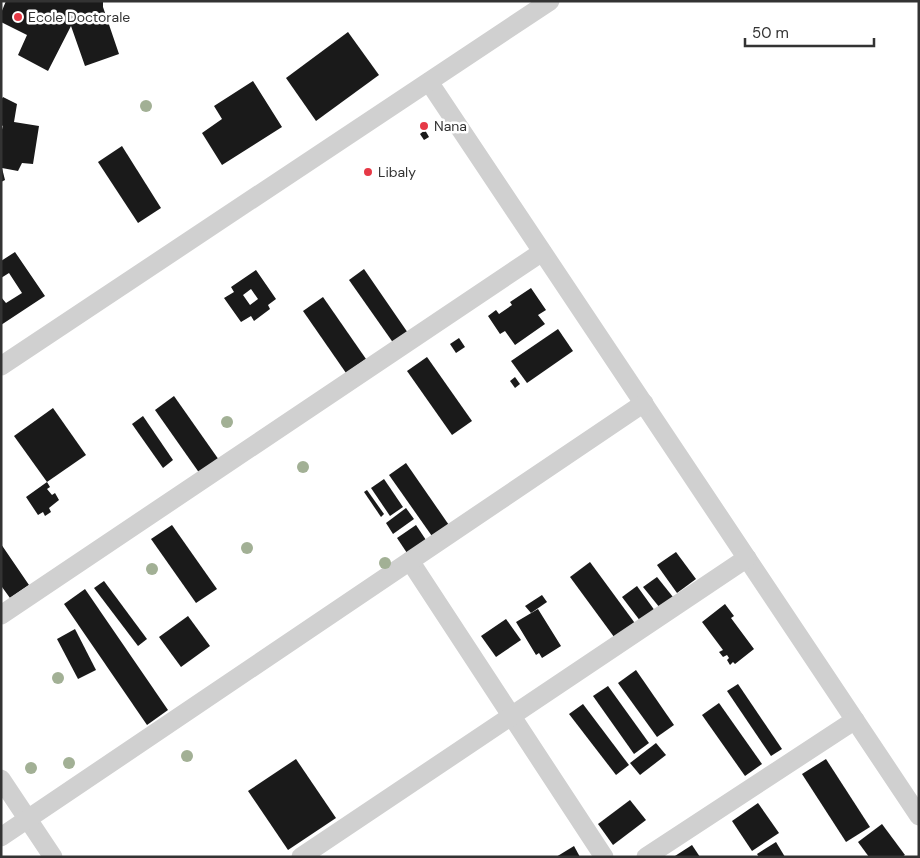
<svg xmlns="http://www.w3.org/2000/svg" width="920" height="858" viewBox="0 0 920 858" font-family="'DM Sans',sans-serif">
  <style>
    .building { fill: #1a1a1a; fill-rule: evenodd }
    .lines { fill: none; stroke-linecap: round; stroke-linejoin: round }
    .minor { stroke: #d0d0d0; stroke-width: 19 }
    .tree { fill: #a2b095 }
    .poi-dot { fill: #e63946; stroke: #fff; stroke-width: 2 }
    .labels { text-anchor: middle; stroke-width: 5; stroke-linejoin: round; paint-order: stroke }
    .poi-label { font-size: 14px; fill: #333; stroke: #fff; text-anchor: start }
  </style>
  <rect width="100%" height="100%" fill="#fff"/>
  <!-- building -->
  <g class="building">
    <polygon points="6,1 103,1 103,7 119,54 85,66 71,26 48,71 18,55 27,35 1,22 1,13"/>
    <polygon points="348,32 379,75 316,121 286,78"/>
    <polygon points="253,81 282,127 222,165 202,133 222,119 214,106"/>
    <polygon points="3,97 17,104 14,122 39,126 33,164 22,163 18,171 2,168 5,180 1,182 1,133 3,126 1,125 1,100"/>
    <polygon points="425,130 429,137 424,140 420,134"/>
    <polygon points="122,146 161,208 138,223 98,162"/>
    <polygon points="15,252 45,296 1,325 1,297 6,303 22,293 9,273 1,278 1,261"/>
    <polygon points="364,269 408,333 394,344 349,280"/>
    <path d="M 256,270 L 276,299 L 268,305 L 270,309 L 254,321 L 251,316 L 241,322 L 224,298 L 234,292 L 231,287 ZM 251,289 L 258,299 L 250,305 L 243,295 Z"/>
    <polygon points="531,288 546,310 538,315 545,324 515,345 505,331 500,334 488,316 496,310 499,314 512,305 510,302"/>
    <polygon points="323,297 366,359 346,373 303,311"/>
    <polygon points="558,329 573,351 527,383 511,361"/>
    <polygon points="459,338 465,347 456,353 450,344"/>
    <polygon points="427,357 472,421 452,435 407,371"/>
    <polygon points="515,377 520,384 515,388 510,381"/>
    <polygon points="174,396 219,460 200,474 155,410"/>
    <polygon points="53,408 86,455 47,482 14,436"/>
    <polygon points="143,416 173,460 163,468 132,424"/>
    <polygon points="406,463 451,528 434,539 389,475"/>
    <polygon points="384,479 403,507 390,516 371,488"/>
    <polygon points="47,482 50,487 47,489 52,495 55,493 59,500 49,508 51,512 45,516 43,512 38,515 26,497"/>
    <polygon points="367,490 384,514 381,517 364,492"/>
    <polygon points="406,508 414,519 393,534 386,523"/>
    <polygon points="172,525 217,589 196,603 151,539"/>
    <polygon points="416,525 428,543 409,556 397,538"/>
    <polygon points="1,544 29,585 10,598 2,587 1,587"/>
    <polygon points="676,552 696,579 677,593 657,565"/>
    <polygon points="590,562 637,626 617,641 570,577"/>
    <polygon points="657,577 673,597 660,608 643,587"/>
    <polygon points="104,581 147,639 138,646 94,588"/>
    <polygon points="637,586 658,615 644,626 622,597"/>
    <polygon points="85,589 168,710 147,725 64,604"/>
    <polygon points="542,595 547,602 531,613 525,606"/>
    <polygon points="725,604 734,616 731,618 754,649 735,664 733,662 730,665 727,660 729,658 727,655 723,657 719,652 723,650 702,622"/>
    <polygon points="538,609 561,646 542,658 539,653 536,655 516,622"/>
    <polygon points="188,616 210,646 181,667 159,637"/>
    <polygon points="506,619 521,640 496,657 481,636"/>
    <polygon points="75,629 96,670 78,679 57,639"/>
    <polygon points="636,670 674,725 657,737 618,683"/>
    <polygon points="738,684 782,749 771,756 727,691"/>
    <polygon points="608,686 649,743 634,754 593,696"/>
    <polygon points="719,703 762,764 745,776 702,715"/>
    <polygon points="583,704 629,765 616,775 569,714"/>
    <polygon points="656,743 666,755 640,775 630,763"/>
    <polygon points="296,759 336,818 288,850 248,791"/>
    <polygon points="826,759 870,827 846,842 802,774"/>
    <polygon points="630,800 646,820 613,845 598,824"/>
    <polygon points="758,803 779,833 752,851 732,821"/>
    <polygon points="882,824 905,855 902,857 869,857 858,842"/>
    <polygon points="776,842 785,857 759,857 757,854"/>
    <polygon points="692,845 700,857 676,857 675,856"/>
    <polygon points="574,846 580,857 556,857"/>
  </g>
  <g class="lines">
    <!-- minor -->
    <g class="minor">
      <polyline points="429,82 919,816"/>
      <polyline points="1,366 550,1"/>
      <polyline points="410,561 604,857"/>
      <polyline points="1,615 542,252"/>
      <polyline points="1,779 53,857"/>
      <polyline points="1,837 644,403"/>
      <polyline points="301,857 747,558"/>
      <polyline points="646,857 855,720"/>
    </g>
  </g>
  <!-- trees -->
  <g class="tree">
    <circle cx="146" cy="106" r="6"/>
    <circle cx="227" cy="422" r="6"/>
    <circle cx="303" cy="467" r="6"/>
    <circle cx="247" cy="548" r="6"/>
    <circle cx="385" cy="563" r="6"/>
    <circle cx="152" cy="569" r="6"/>
    <circle cx="58" cy="678" r="6"/>
    <circle cx="187" cy="756" r="6"/>
    <circle cx="69" cy="763" r="6"/>
    <circle cx="31" cy="768" r="6"/>
  </g>
  <!-- markers -->
  <g class="poi-dot">
    <circle cx="18" cy="17" r="5"/>
    <circle cx="424" cy="126" r="5"/>
    <circle cx="368" cy="172" r="5"/>
  </g>
  <g class="labels">
    <!-- poi labels -->
    <g class="poi-label">
      <text x="28" y="22">Ecole Doctorale</text>
      <text x="434" y="131">Nana</text>
      <text x="378" y="177">Libaly</text>
    </g>
  </g>
  <!-- border -->
  <rect width="920" height="858" fill="none" stroke="#333333" stroke-width="5"/>
  <!-- scale -->
  <path d="M745 38v8h129v-8" fill="none" stroke="#333333" stroke-width="2.5"/>
  <text x="752" y="38" font-size="15" fill="#333333" stroke="#ffffff" stroke-width="4" paint-order="stroke">50 m</text>
</svg>
